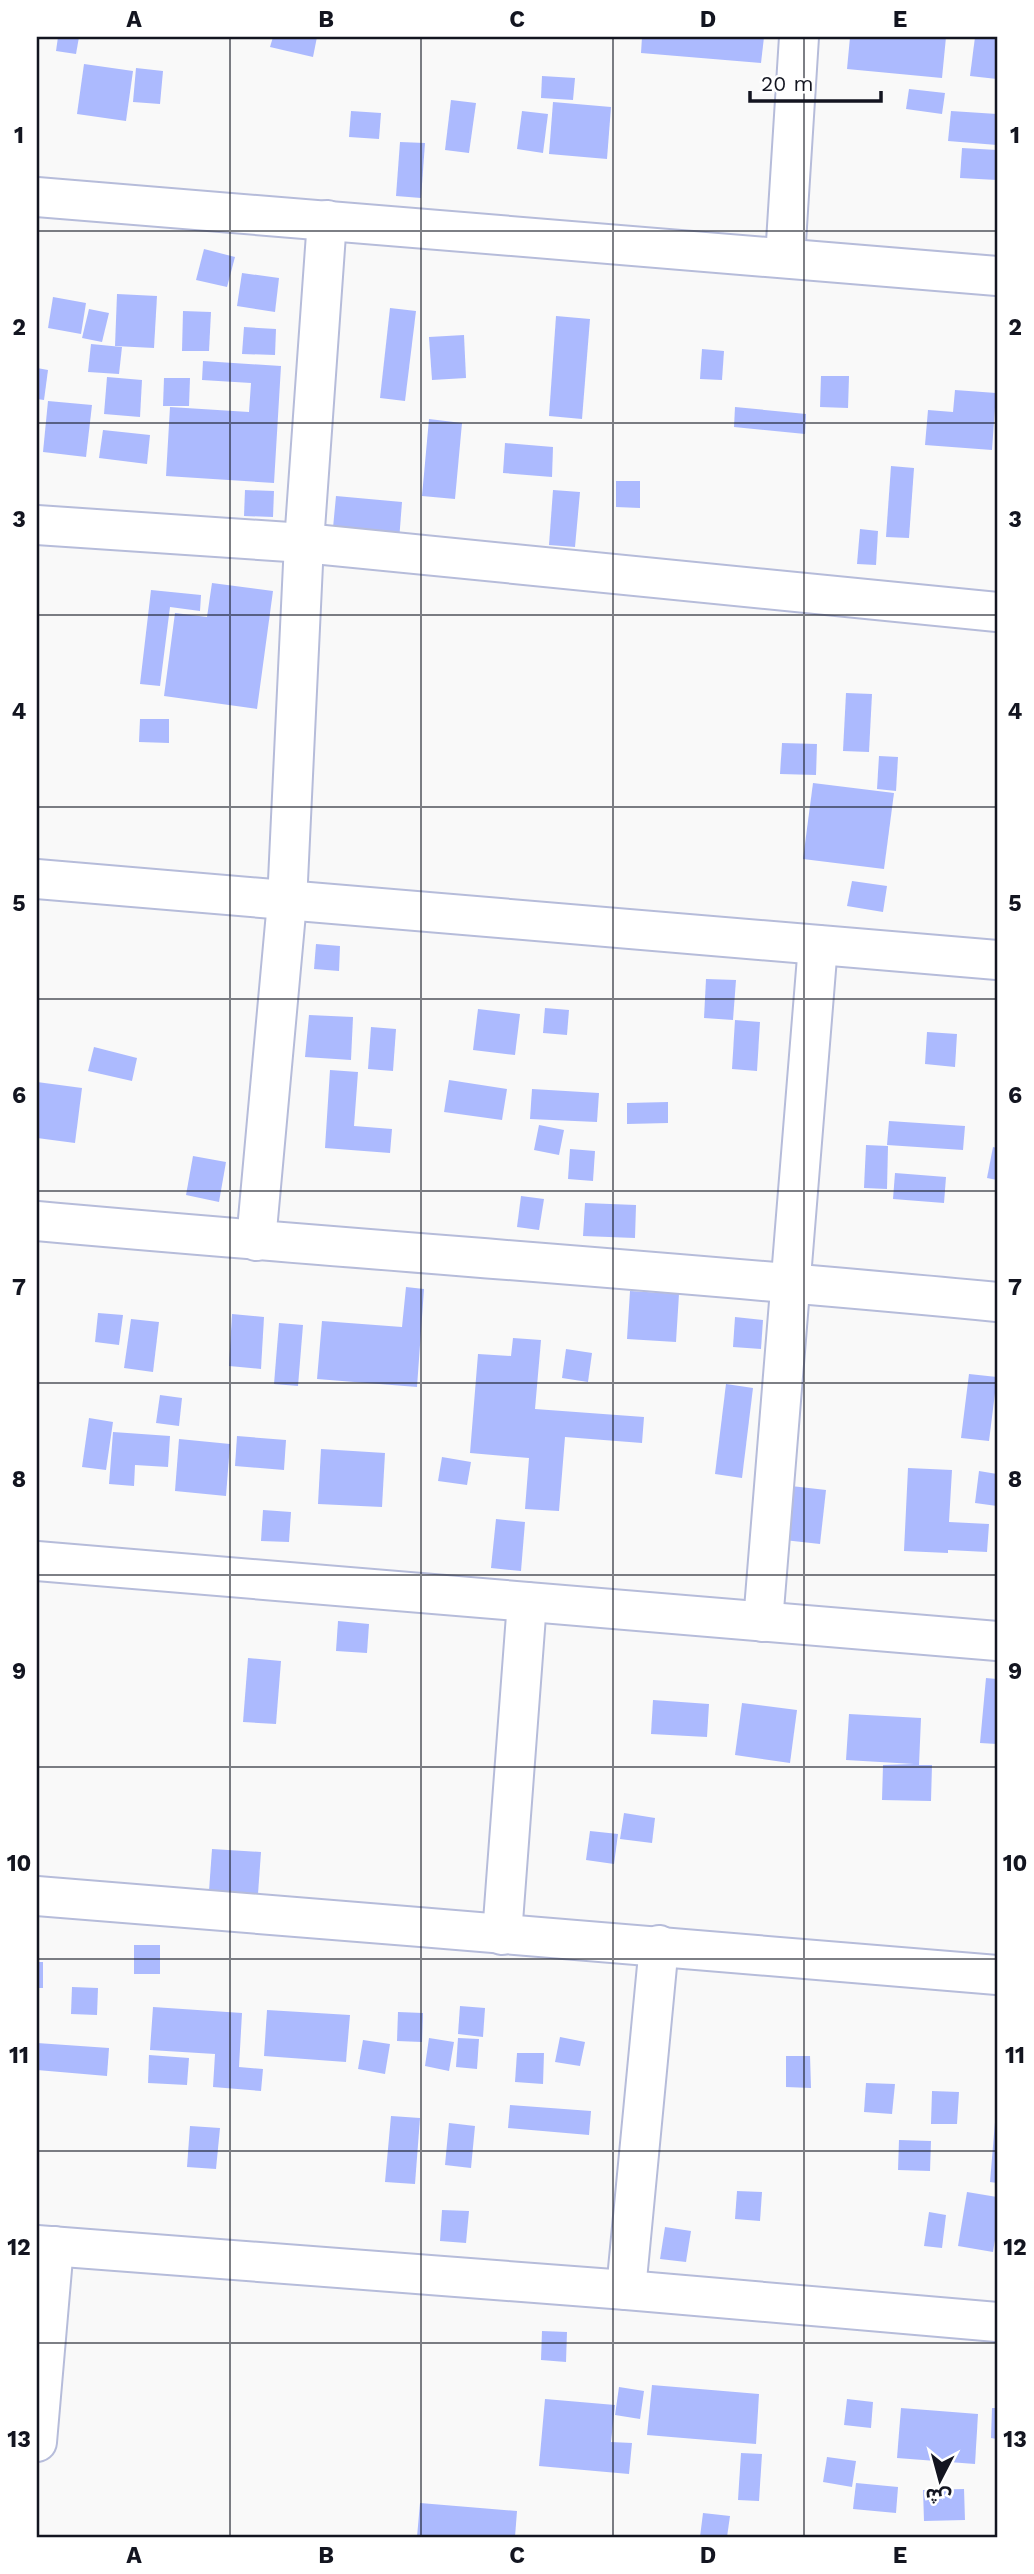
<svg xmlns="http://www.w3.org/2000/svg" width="1034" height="2574" viewBox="0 0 1034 2574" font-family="'Work Sans','Noto Sans Arabic',sans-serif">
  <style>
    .building { fill: #acbafe }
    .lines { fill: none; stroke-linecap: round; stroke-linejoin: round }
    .minor-casing { stroke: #b6bcda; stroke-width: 42 }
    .minor { stroke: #fff; stroke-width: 38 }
    .grid { fill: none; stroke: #131520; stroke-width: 2; stroke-opacity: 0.55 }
    .neatline { fill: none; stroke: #131520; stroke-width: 2.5 }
    .grid-label { font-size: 23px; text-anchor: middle; font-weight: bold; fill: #131520 }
  </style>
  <rect width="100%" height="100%" fill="#f9f9f9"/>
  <!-- building -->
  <g class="building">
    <polygon points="58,37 79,37 76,54 56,51"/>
    <polygon points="273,37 317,37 313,57 270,47"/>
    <polygon points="642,37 764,37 761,63 641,53"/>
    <polygon points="850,37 946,37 942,78 847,69"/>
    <polygon points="975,37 997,37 997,79 970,76"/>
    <polygon points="84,64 133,71 126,121 77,114"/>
    <polygon points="136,68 163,71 160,104 133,102"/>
    <polygon points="542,76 575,78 573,100 541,98"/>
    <polygon points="909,89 945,93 942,114 906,109"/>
    <polygon points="451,100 476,103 469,153 445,150"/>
    <polygon points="553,102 611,107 607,159 549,154"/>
    <polygon points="351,111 381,113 379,139 349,137"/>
    <polygon points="522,111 548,114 543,153 517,149"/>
    <polygon points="951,111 997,114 997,145 948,141"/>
    <polygon points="400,142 425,143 421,198 396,196"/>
    <polygon points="962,148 997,150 997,180 960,178"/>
    <polygon points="204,249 235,257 227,287 196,280"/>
    <polygon points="242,273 279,278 275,312 237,306"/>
    <polygon points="117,294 157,296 154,348 115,346"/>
    <polygon points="53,297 86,303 81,334 48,328"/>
    <polygon points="390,308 416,311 405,401 380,398"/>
    <polygon points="89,309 109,313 102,342 82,338"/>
    <polygon points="183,311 211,312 209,351 182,351"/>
    <polygon points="556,316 590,319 582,419 549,416"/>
    <polygon points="244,327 276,329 275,355 242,354"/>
    <polygon points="464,335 466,378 432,380 429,337"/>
    <polygon points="91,344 122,347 119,374 88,372"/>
    <polygon points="702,349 724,351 722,380 700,379"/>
    <polygon points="203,361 281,366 274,483 166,476 170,407 249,412 251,383 202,380"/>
    <polygon points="37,368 48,370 44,400 37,399"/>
    <polygon points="821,376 849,376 848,408 820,407"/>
    <polygon points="107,377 142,380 140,417 104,414"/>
    <polygon points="164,378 190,378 189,406 163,406"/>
    <polygon points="955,390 996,393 992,450 925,445 928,410 953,412"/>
    <polygon points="48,401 92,405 86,457 43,452"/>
    <polygon points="735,407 806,414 805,434 734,427"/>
    <polygon points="429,419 462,423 455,499 422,496"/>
    <polygon points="103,430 150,435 147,464 99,458"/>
    <polygon points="505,443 553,447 552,477 503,473"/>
    <polygon points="891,466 914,468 909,538 886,537"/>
    <polygon points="616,481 640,481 640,508 616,507"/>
    <polygon points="245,490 274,491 273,517 244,516"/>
    <polygon points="553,490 580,492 575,547 549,545"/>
    <polygon points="336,496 402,502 398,554 331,549"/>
    <polygon points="860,529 878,531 876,565 857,564"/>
    <polygon points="212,583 273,591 257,709 164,696 175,613 207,617"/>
    <polygon points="151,590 201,595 200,611 170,607 160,686 140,684"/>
    <polygon points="846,693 872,694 869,752 843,751"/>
    <polygon points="140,719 169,719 169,743 139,742"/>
    <polygon points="782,743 817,744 816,775 780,774"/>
    <polygon points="879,756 898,757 896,791 877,789"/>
    <polygon points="813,783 894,793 884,869 803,859"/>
    <polygon points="852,881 887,886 883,912 847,906"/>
    <polygon points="316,944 340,946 339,971 314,969"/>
    <polygon points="706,979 736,980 733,1020 704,1018"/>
    <polygon points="545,1008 569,1010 567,1035 543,1033"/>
    <polygon points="478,1009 520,1014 515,1055 473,1050"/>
    <polygon points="309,1015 353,1017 351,1060 305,1057"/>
    <polygon points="735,1020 760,1022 757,1071 732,1069"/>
    <polygon points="371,1027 396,1029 393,1071 368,1069"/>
    <polygon points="927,1032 957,1034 955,1067 925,1064"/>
    <polygon points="94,1047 137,1058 132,1081 88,1071"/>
    <polygon points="330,1070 358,1072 354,1126 392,1129 390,1153 325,1148"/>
    <polygon points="449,1080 507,1089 502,1120 444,1112"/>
    <polygon points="37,1082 82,1088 75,1143 37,1138"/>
    <polygon points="532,1089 599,1093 597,1122 530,1119"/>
    <polygon points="668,1102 668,1123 627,1124 627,1103"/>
    <polygon points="889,1121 965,1126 963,1150 887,1145"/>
    <polygon points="539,1125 564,1130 559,1155 534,1150"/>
    <polygon points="866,1145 888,1146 887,1189 864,1188"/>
    <polygon points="993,1147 997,1148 997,1180 987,1178"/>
    <polygon points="570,1149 595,1151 593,1181 568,1179"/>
    <polygon points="193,1156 226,1162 219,1202 186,1195"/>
    <polygon points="895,1173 946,1177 944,1203 893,1199"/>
    <polygon points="521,1196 544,1199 539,1230 517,1227"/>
    <polygon points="585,1203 636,1205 635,1238 583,1236"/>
    <polygon points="406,1287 424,1289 417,1387 317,1379 322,1321 402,1327"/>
    <polygon points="630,1291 679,1294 676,1342 627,1339"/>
    <polygon points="98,1313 123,1315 119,1345 95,1342"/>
    <polygon points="232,1314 264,1317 261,1369 229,1366"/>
    <polygon points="735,1317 763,1320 761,1349 733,1347"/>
    <polygon points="131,1319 159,1322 153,1372 124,1368"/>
    <polygon points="279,1323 303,1325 298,1386 274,1384"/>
    <polygon points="513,1338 541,1340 535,1409 644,1417 642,1443 565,1437 559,1511 525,1509 529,1458 470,1453 478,1354 511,1356"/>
    <polygon points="566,1349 592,1353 588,1382 562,1378"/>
    <polygon points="969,1374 997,1377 989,1441 961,1438"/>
    <polygon points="726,1384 753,1388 742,1478 715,1474"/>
    <polygon points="160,1395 182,1398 179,1426 156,1423"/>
    <polygon points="89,1418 113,1422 106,1470 82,1467"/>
    <polygon points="113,1432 170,1436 168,1467 135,1465 134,1486 109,1484"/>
    <polygon points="237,1436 286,1440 284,1470 235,1466"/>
    <polygon points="179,1439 230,1444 226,1496 175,1491"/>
    <polygon points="321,1449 385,1453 382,1507 318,1504"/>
    <polygon points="442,1457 471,1462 467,1485 438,1481"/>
    <polygon points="908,1468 952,1470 949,1522 989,1524 987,1552 948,1550 948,1553 904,1551"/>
    <polygon points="979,1471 997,1474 997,1506 975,1503"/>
    <polygon points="791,1486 826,1490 820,1544 784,1540"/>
    <polygon points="263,1510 291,1512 289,1542 261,1541"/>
    <polygon points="496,1519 525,1522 521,1571 491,1568"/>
    <polygon points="338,1621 369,1624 367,1653 336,1651"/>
    <polygon points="248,1658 281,1661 276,1724 243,1722"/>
    <polygon points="986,1678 997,1679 997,1744 980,1743"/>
    <polygon points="653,1700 709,1704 707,1737 651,1734"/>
    <polygon points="742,1703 797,1710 790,1763 735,1755"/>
    <polygon points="849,1714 921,1718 919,1765 932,1765 931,1801 882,1800 883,1765 914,1764 846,1760"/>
    <polygon points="624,1813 655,1818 652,1843 620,1839"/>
    <polygon points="590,1831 618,1834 614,1864 586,1860"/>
    <polygon points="212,1849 261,1852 258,1894 209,1891"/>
    <rect x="134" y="1945" width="26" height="29"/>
    <rect x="37" y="1962" width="6" height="26"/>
    <polygon points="72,1987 98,1988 97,2015 71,2014"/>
    <polygon points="460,2006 485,2008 483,2037 458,2034"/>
    <polygon points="153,2007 242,2013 239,2067 263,2069 261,2091 213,2087 215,2054 150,2050"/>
    <polygon points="267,2010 350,2015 346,2062 264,2056"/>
    <polygon points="398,2012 423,2013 422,2042 397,2041"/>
    <polygon points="560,2037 585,2042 580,2066 555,2062"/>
    <polygon points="429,2038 454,2042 449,2071 425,2066"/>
    <polygon points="458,2038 479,2039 477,2069 456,2067"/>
    <polygon points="363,2040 390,2044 385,2074 358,2069"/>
    <polygon points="37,2043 109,2048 107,2076 37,2070"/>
    <polygon points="517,2053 544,2053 543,2084 515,2082"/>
    <polygon points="149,2055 189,2058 187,2085 148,2083"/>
    <polygon points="786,2056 810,2056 811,2088 786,2087"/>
    <polygon points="866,2083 895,2084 892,2114 864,2112"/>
    <polygon points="932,2091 959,2092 957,2124 931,2124"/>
    <polygon points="510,2105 591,2111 589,2135 508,2128"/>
    <polygon points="391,2116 420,2118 415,2184 385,2182"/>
    <polygon points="995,2122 997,2122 997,2183 990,2182"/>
    <polygon points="449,2123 475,2126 471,2168 445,2165"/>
    <polygon points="190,2126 220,2128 216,2169 187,2167"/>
    <polygon points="899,2140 931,2141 930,2171 898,2170"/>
    <polygon points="737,2191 762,2192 760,2221 735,2219"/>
    <polygon points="967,2192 997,2197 997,2227 993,2252 958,2246"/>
    <polygon points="442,2210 469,2211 466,2243 440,2241"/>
    <polygon points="929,2212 946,2215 942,2248 924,2246"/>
    <polygon points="665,2227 691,2231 686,2262 660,2259"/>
    <polygon points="542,2331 567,2332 566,2362 541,2360"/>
    <polygon points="652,2385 759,2394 756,2444 647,2435"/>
    <polygon points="619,2387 644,2391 640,2419 615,2415"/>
    <polygon points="545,2399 615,2405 611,2442 632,2443 629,2474 539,2466"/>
    <polygon points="847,2399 873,2402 871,2428 844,2425"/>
    <polygon points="901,2408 978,2414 975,2464 897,2458"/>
    <polygon points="992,2408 997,2408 997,2439 991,2438"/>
    <polygon points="741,2453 762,2454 759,2501 738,2500"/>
    <polygon points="827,2457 856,2461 852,2487 823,2482"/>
    <polygon points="856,2483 898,2487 896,2513 853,2509"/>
    <polygon points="964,2489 965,2520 924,2521 923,2490"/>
    <polygon points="420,2503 517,2511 515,2537 417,2537"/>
    <polygon points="703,2513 730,2516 727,2537 700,2537"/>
  </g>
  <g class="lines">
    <defs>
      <g id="minor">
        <polyline points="37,197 997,276"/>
        <polyline points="785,258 799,37"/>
        <polyline points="37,525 304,543 997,612"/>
        <polyline points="37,879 997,960"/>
        <path d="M 37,1221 C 357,1250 677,1271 997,1302"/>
        <polyline points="256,1241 287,902 304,543 327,220"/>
        <polyline points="37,1561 997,1641"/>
        <polyline points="763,1622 818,945"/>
        <path d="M 37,1896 C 357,1923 677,1946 997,1975"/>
        <polyline points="502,1935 527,1602"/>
        <polyline points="37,2245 626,2290 997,2322"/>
        <polyline points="626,2290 659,1945"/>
        <polyline points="37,2442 54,2246"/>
      </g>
    </defs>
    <!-- minor casing -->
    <use href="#minor" class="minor-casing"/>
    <!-- minor -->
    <use href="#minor" class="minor"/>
  </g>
  <!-- grid -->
  <path class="grid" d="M 230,37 L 230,2537M 421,37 L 421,2537M 613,37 L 613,2537M 804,37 L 804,2537M 37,231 L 997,231M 37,423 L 997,423M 37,615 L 997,615M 37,807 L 997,807M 37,999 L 997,999M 37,1191 L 997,1191M 37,1383 L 997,1383M 37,1575 L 997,1575M 37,1767 L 997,1767M 37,1959 L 997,1959M 37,2151 L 997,2151M 37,2343 L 997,2343"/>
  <!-- border -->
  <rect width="1034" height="2574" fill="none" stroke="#ffffff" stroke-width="77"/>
  <!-- north arrow -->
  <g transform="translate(940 2480) rotate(186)" stroke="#ffffff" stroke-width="5" paint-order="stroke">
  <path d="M0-5L12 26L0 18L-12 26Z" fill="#131520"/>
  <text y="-10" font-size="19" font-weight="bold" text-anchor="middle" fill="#131520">ش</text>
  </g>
  <!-- scale -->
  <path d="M750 91v10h131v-10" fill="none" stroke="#131520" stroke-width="3.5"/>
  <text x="761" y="91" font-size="21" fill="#131520" stroke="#ffffff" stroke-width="5" paint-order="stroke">20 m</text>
  <rect x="38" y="38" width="958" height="2498" class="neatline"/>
  <g class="grid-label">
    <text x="134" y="27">A</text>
    <text x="326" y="27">B</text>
    <text x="517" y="27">C</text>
    <text x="708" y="27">D</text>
    <text x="900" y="27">E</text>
    <text x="19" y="143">1</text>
    <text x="1015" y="143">1</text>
    <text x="19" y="335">2</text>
    <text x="1015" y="335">2</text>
    <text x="19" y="527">3</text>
    <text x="1015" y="527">3</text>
    <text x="19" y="719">4</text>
    <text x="1015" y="719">4</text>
    <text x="19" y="911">5</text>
    <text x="1015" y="911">5</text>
    <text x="19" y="1103">6</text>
    <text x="1015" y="1103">6</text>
    <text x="19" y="1295">7</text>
    <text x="1015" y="1295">7</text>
    <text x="19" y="1487">8</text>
    <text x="1015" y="1487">8</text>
    <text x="19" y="1679">9</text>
    <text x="1015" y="1679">9</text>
    <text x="19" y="1871">10</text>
    <text x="1015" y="1871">10</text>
    <text x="19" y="2063">11</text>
    <text x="1015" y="2063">11</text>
    <text x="19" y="2255">12</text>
    <text x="1015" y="2255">12</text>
    <text x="19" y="2447">13</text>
    <text x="1015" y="2447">13</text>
    <text x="134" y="2563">A</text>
    <text x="326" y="2563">B</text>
    <text x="517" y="2563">C</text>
    <text x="708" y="2563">D</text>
    <text x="900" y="2563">E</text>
  </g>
</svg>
